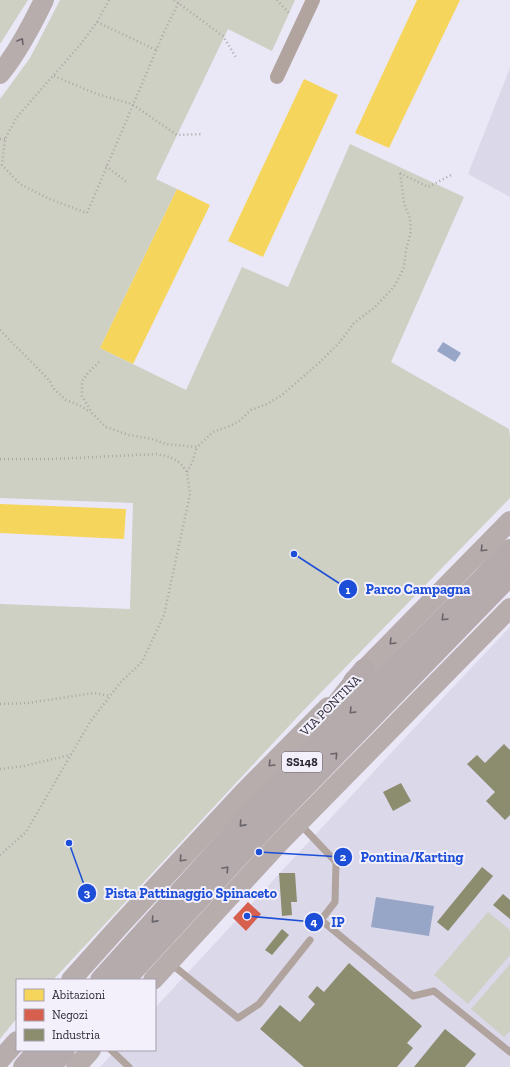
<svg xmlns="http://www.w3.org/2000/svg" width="510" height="1067" viewBox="0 0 510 1067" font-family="'Zilla Slab',serif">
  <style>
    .industrial { fill: #dbd8ea }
    .green { fill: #ced0c3 }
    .water { fill: #97a5c7 }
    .homes { fill: #f6d55c }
    .shops { fill: #d6604d }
    .industry { fill: #8c8c6e }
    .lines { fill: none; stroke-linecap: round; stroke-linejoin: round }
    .path { stroke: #aea6a7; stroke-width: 2.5; stroke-dasharray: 1 3; stroke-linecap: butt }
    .lane { stroke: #b1a49f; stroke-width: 7 }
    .street { stroke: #b1a49f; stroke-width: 14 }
    .secondary { stroke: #b8adad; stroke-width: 20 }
    .highway { stroke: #b5abac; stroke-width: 22 }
    .oneway { stroke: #6a646a }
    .oneway2 { stroke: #69636a }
    .labels { text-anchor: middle; stroke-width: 4; stroke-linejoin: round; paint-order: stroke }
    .shield { fill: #f3f0fc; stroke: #676470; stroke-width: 1 }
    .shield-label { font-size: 12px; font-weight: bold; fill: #2b2834 }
    .street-label { font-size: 13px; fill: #2b2834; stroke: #f3f0fc }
    .leader { fill: none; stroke: #1d4ed8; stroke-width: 1.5 }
    .callout-dot { fill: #1d4ed8; stroke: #f3f0fc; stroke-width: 1.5 }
    .mark-label { font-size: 12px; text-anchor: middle; font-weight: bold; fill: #fff }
    .callout-label { font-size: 14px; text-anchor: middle; font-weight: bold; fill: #1d4ed8; stroke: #f3f0fc; stroke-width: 4; stroke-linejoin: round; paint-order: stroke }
  </style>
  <rect width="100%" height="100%" fill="#eae7f7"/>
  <!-- industrial -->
  <g class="industrial">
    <polygon points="510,68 510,197 468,174"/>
    <polygon points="510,627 510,1067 100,1067 116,1050 155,1050 155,1008 404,739"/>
  </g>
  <!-- green -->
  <g class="green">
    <polygon points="0,0 28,0 0,44"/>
    <polygon points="60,0 295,0 272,51 228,29 156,179 177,189 100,348 186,390 242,267 288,287 350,144 464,197 391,362 509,429 510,437 510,498 301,713 53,980 17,980 17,1018 0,1039 0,604 130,609 133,503 0,498 0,99 30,58"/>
    <polygon points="488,912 510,930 510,955 468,1004 434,975"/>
    <polygon points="510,964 510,1031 504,1037 471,1009"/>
  </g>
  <!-- water -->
  <g class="water">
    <polygon points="443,342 461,353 455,362 437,351"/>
    <polygon points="376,897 434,906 429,936 371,927"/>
  </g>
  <!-- homes -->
  <g class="homes">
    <polygon points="417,0 460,0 389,148 355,133"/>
    <polygon points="304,79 338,95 263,257 228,241"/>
    <polygon points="177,189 210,205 133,364 100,348"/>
    <polygon points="0,504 126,509 124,539 0,533"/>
  </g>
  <!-- shops -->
  <polygon class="shops" points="248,902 261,914 246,931 233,918"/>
  <!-- industry -->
  <g class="industry">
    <polygon points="504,744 510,750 510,815 505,820 486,801 495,792 467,764 477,755 485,763"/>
    <polygon points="401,783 411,801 393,811 383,792"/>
    <polygon points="482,867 493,876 448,931 437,922"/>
    <polygon points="279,873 295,873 297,902 291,902 292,915 282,916"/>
    <polygon points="503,894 510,900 510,919 493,905"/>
    <polygon points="282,929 289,935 272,955 265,950"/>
    <polygon points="349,963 422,1026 407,1043 413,1048 397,1067 304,1067 260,1029 280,1005 300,1022 315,1004 308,997 317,986 324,992"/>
    <polygon points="445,1029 476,1054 465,1067 414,1067"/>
  </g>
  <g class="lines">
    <!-- path -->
    <g class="path">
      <polyline points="109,0 97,22 80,45 17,117 5,139 2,165 20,184 47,198 87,213 164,32 180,0"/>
      <polyline points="174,0 223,36 237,59"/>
      <polyline points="277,0 288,12 291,14"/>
      <polyline points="97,22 156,50"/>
      <polyline points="54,76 97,94 132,104 177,135 203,134"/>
      <polyline points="0,139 5,139"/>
      <polyline points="106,166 128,183"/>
      <polyline points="400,173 428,187 453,174"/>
      <polyline points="0,330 50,381 53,388 66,400 79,405 90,412"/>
      <polyline points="99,362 88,373 82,381 82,396 92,413 106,427 129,435 152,439 166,444 197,447 213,432 230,426 239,421 251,410 267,404 282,395 319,363 339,343 354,323 374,308 394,287 404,267 406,250 411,231 410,219 404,203 400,172"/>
      <polyline points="0,459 53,459 157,454 170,457 180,463 187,472 190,494 164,615 142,662 120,683 90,722 26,832 0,855"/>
      <polyline points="187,472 192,463 197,447"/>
      <polyline points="0,704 28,703 94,693 110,696"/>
      <polyline points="0,769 24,766 70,755"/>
    </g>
    <!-- lane -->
    <g class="lane">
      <polyline points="300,824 336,862 335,902 321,920 413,996 434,991 510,1052"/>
      <polyline points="170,963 238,1018 259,1004 310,940"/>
      <polyline points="111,1050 129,1067"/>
    </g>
    <!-- street -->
    <polyline class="street" points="277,77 313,0"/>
    <!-- secondary -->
    <g class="secondary">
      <path d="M 0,74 C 18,52 32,25 44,0"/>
      <polyline points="353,681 510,521"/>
      <polyline points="71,980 123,922 243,793 328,707"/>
      <polyline points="153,980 280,842 510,608"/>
      <polyline points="0,1060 17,1041"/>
      <polyline points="76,1067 91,1050"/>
    </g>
    <!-- highway -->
    <g class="highway">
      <polyline points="320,726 364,670"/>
      <polyline points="101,980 259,805 478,584 510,550"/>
      <polyline points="124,980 266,826 510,575"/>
      <polyline points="24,1067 39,1050"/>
      <polyline points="50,1067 64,1050"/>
    </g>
  </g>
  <!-- one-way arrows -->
  <defs><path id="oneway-chevron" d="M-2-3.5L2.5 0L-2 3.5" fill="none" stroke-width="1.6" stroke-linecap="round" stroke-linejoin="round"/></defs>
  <g class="oneway">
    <use href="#oneway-chevron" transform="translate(21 41) rotate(-59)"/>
    <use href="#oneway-chevron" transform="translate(483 549) rotate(135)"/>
    <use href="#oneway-chevron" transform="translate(392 642) rotate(135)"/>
    <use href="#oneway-chevron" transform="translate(271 764) rotate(135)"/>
    <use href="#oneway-chevron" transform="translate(182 859) rotate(133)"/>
  </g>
  <g class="oneway2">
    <use href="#oneway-chevron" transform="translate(444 618) rotate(135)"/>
    <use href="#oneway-chevron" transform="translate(352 711) rotate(135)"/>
    <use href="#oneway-chevron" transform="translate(335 755) rotate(-46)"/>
    <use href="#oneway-chevron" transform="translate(242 824) rotate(132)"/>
    <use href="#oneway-chevron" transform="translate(226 869) rotate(-47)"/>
    <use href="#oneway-chevron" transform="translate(154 920) rotate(132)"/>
  </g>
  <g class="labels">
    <!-- shield labels -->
    <rect class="shield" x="282" y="752" width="40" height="20" rx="3"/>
    <g class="shield-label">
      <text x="302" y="766">SS148</text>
    </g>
    <!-- street labels -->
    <g class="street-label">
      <text transform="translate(330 705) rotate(-45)" y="5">VIA PONTINA</text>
    </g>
  </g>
  <!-- callouts -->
  <path class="leader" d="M294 554L348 589M259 852L343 857M69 843L87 893M247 916L314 922"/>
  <g class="callout-dot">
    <circle cx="294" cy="554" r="4"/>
    <circle cx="259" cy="852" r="4"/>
    <circle cx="69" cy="843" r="4"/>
    <circle cx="247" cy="916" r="4"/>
    <circle cx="348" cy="589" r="10"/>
    <circle cx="343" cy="857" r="10"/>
    <circle cx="87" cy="893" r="10"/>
    <circle cx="314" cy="922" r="10"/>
  </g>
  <g class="mark-label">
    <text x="348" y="594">1</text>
    <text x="343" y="861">2</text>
    <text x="87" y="897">3</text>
    <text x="314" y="926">4</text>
  </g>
  <g class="callout-label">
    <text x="418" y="594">Parco Campagna</text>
    <text x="412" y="862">Pontina/Karting</text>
    <text x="191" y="898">Pista Pattinaggio Spinaceto</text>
    <text x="338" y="927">IP</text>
  </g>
  <!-- legend -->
  <rect x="16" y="979" width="140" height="72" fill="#f3f0fc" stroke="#a3a0ac"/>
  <rect x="24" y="989" width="20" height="12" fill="#f6d55c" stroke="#a3a0ac"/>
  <text x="52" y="999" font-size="12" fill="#2b2834">Abitazioni</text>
  <rect x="24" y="1009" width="20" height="12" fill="#d6604d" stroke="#a3a0ac"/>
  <text x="52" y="1019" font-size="12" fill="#2b2834">Negozi</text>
  <rect x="24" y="1029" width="20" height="12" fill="#8c8c6e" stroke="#a3a0ac"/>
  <text x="52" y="1039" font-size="12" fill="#2b2834">Industria</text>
</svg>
